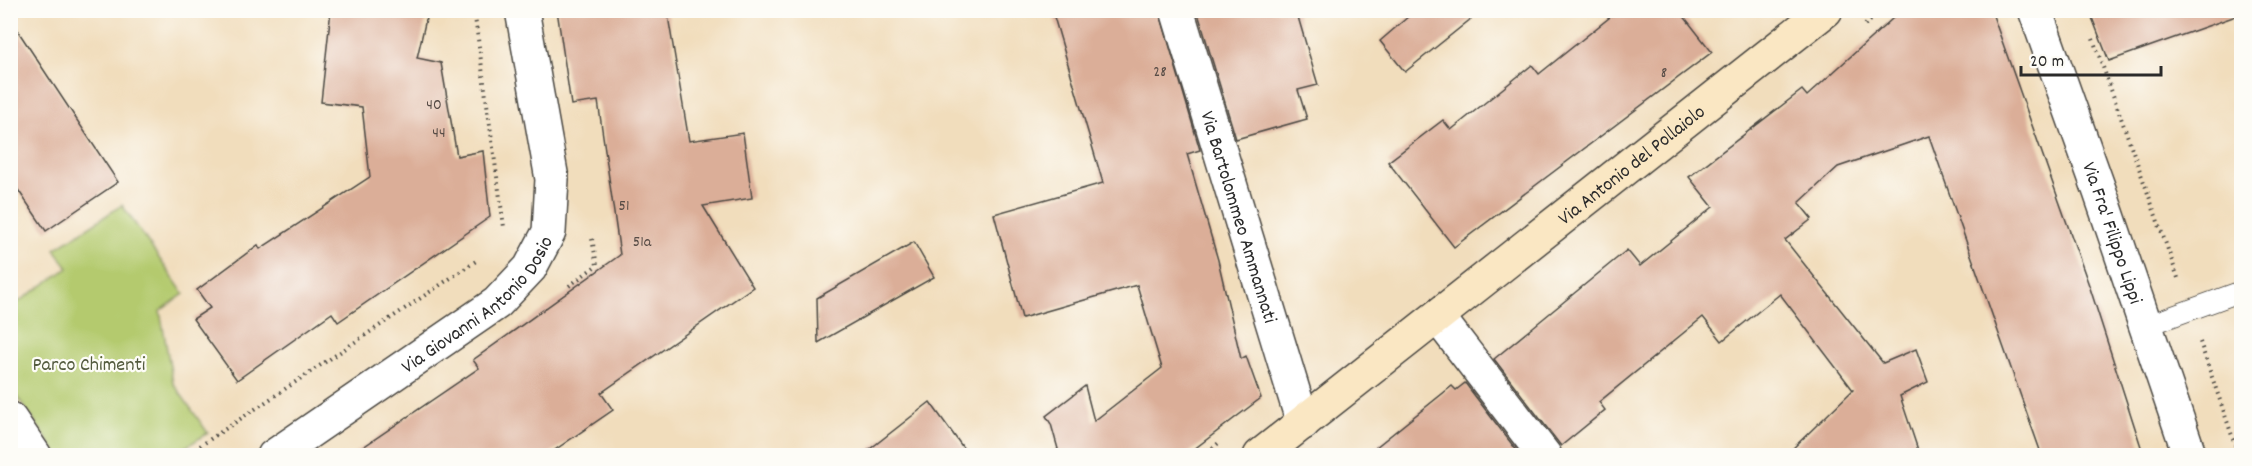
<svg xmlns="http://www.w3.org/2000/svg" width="2252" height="466" viewBox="0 0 2252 466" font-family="Dekko,sans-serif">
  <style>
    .green { fill: #b4ca6e; stroke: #707a4c; stroke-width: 1.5 }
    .building { fill: #dbae98 }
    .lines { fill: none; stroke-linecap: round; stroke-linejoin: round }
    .lane-casing { stroke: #494641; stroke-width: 22 }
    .street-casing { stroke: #494641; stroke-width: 36 }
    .secondary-casing { stroke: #494641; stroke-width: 36 }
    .path { stroke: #494641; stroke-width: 4; stroke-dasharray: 1.5 4.5; stroke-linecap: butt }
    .lane { stroke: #fff; stroke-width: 20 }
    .street { stroke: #fff; stroke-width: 33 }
    .secondary { stroke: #fae7c3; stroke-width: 33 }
    .labels { text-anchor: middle; stroke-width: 4.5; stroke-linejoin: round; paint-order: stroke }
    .number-label { font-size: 16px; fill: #574c46 }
    .street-label { font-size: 20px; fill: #2b2b2b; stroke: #fdfcf7 }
    .park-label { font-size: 20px; fill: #545b3f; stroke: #fdfcf7 }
  </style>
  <rect width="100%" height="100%" fill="#fdfcf7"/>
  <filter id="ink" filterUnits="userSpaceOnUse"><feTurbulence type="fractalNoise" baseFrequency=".0167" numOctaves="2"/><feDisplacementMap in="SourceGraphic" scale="12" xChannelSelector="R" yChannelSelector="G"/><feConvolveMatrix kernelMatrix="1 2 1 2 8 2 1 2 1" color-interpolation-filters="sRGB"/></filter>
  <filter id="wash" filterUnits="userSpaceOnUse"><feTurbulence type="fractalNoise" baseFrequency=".008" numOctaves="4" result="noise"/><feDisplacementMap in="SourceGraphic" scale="24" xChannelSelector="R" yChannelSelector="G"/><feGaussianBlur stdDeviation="1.35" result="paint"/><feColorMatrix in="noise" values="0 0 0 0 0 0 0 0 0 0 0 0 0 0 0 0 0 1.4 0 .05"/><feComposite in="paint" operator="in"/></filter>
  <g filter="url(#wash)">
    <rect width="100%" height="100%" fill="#f1ddbc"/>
    <!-- green -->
    <polygon class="green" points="122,205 184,294 160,311 173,383 208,433 173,455 58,455 11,388 11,307 68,268 55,249"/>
    <g id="blocks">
      <!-- building -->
      <g class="building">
        <polygon points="331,10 428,10 417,58 441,63 457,156 483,151 490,217 338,322 332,313 237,380 193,319 210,308 197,290 258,245 260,249 370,177 362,107 321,102"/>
        <polygon points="557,10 667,10 689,141 743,133 752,198 703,206 753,287 601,393 613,410 546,456 350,456 479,368 473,360 620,255 598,101 571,105"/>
        <polygon points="1052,10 1159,10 1200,150 1187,154 1218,260 1241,359 1246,356 1261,398 1185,456 1049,456 1058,449 1051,424 1046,416 1085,386 1094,421 1162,368 1137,285 1022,318 994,214 1103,183"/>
        <polygon points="1197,10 1296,10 1318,85 1298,90 1307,119 1236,139"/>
        <polygon points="1416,10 1482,10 1405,72 1380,41"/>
        <polygon points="1619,10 1679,10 1712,52 1454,247 1388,162 1443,120 1451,130 1532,65 1539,74"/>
        <polygon points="1902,10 1991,10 2090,288 2144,456 2042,456 1929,136 1838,167 1799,203 1812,219 1785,240 1883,363 1916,349 1928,382 1900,396 1920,456 1785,456 1853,390 1780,294 1722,341 1703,317 1599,402 1605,410 1561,446 1494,359 1627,250 1640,266 1713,207 1689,177 1802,90 1807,96"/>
        <polygon points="2089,10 2235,10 2236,16 2109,61"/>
        <polygon points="10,19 118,182 46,231 10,178"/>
        <polygon points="914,242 934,277 818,343 817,298"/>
        <polygon points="1465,383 1521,456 1365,456 1452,386 1456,390"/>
        <polygon points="930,402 969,456 861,456"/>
      </g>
    </g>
  </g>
  <g filter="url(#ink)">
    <use href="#blocks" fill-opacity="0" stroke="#494641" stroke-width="1.5"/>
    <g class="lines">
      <defs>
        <polyline id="lane" points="2146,326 2242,291"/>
        <g id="street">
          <path id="s1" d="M 1177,10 L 1303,423"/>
          <path id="s2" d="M 2035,10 L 2100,192 L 2190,456"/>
          <polyline points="1438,317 1545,456"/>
          <polyline points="10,419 35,456"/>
          <path id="s3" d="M 274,456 L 497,303 L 530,268 L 549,232 L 552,179 L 522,10"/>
        </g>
        <g id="secondary">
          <path id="s4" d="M 1260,456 L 1826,10"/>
        </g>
      </defs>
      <!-- lane casing -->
      <use href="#lane" class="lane-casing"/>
      <!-- street casing -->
      <use href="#street" class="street-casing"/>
      <!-- secondary casing -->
      <use href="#secondary" class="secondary-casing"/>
      <!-- path -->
      <g class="path">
        <polyline points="474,10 504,227"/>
        <polyline points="1865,25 1883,10"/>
        <polyline points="2093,39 2178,278"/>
        <polyline points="569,286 597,265 592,239"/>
        <polyline points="2200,342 2239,456"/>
        <polyline points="185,456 479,259"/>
        <polyline points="1203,456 1221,441"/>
      </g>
      <!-- lane -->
      <use href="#lane" class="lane"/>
      <!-- street -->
      <use href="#street" class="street"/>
      <!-- secondary -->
      <use href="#secondary" class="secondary"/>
    </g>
  </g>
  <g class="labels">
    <!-- number labels -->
    <g class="number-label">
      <text x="1160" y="76">28</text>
      <text x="1664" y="77">8</text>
      <text x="434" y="109">40</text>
      <text x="439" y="137">44</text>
      <text x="624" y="210">51</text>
      <text x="642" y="246">51a</text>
    </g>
    <!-- street labels -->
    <g class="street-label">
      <text dy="7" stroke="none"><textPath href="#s4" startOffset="472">Via Antonio del Pollaiolo</textPath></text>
      <text dy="7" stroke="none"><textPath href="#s1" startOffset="216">Via Bartolommeo Ammannati</textPath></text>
      <text dy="7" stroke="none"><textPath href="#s2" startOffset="236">Via Fra' Filippo Lippi</textPath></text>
      <text dy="7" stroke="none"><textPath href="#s3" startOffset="255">Via Giovanni Antonio Dosio</textPath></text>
    </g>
    <!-- park labels -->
    <g class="park-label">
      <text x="89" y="370">Parco Chimenti</text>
    </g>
  </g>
  <!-- margin -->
  <rect width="2252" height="466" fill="none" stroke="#fdfcf7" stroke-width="36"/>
  <!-- scale -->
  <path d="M2021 66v9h140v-9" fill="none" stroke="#2b2b2b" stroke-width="3"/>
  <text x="2030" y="66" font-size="18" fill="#2b2b2b" stroke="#fdfcf7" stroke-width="4.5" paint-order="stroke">20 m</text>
</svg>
